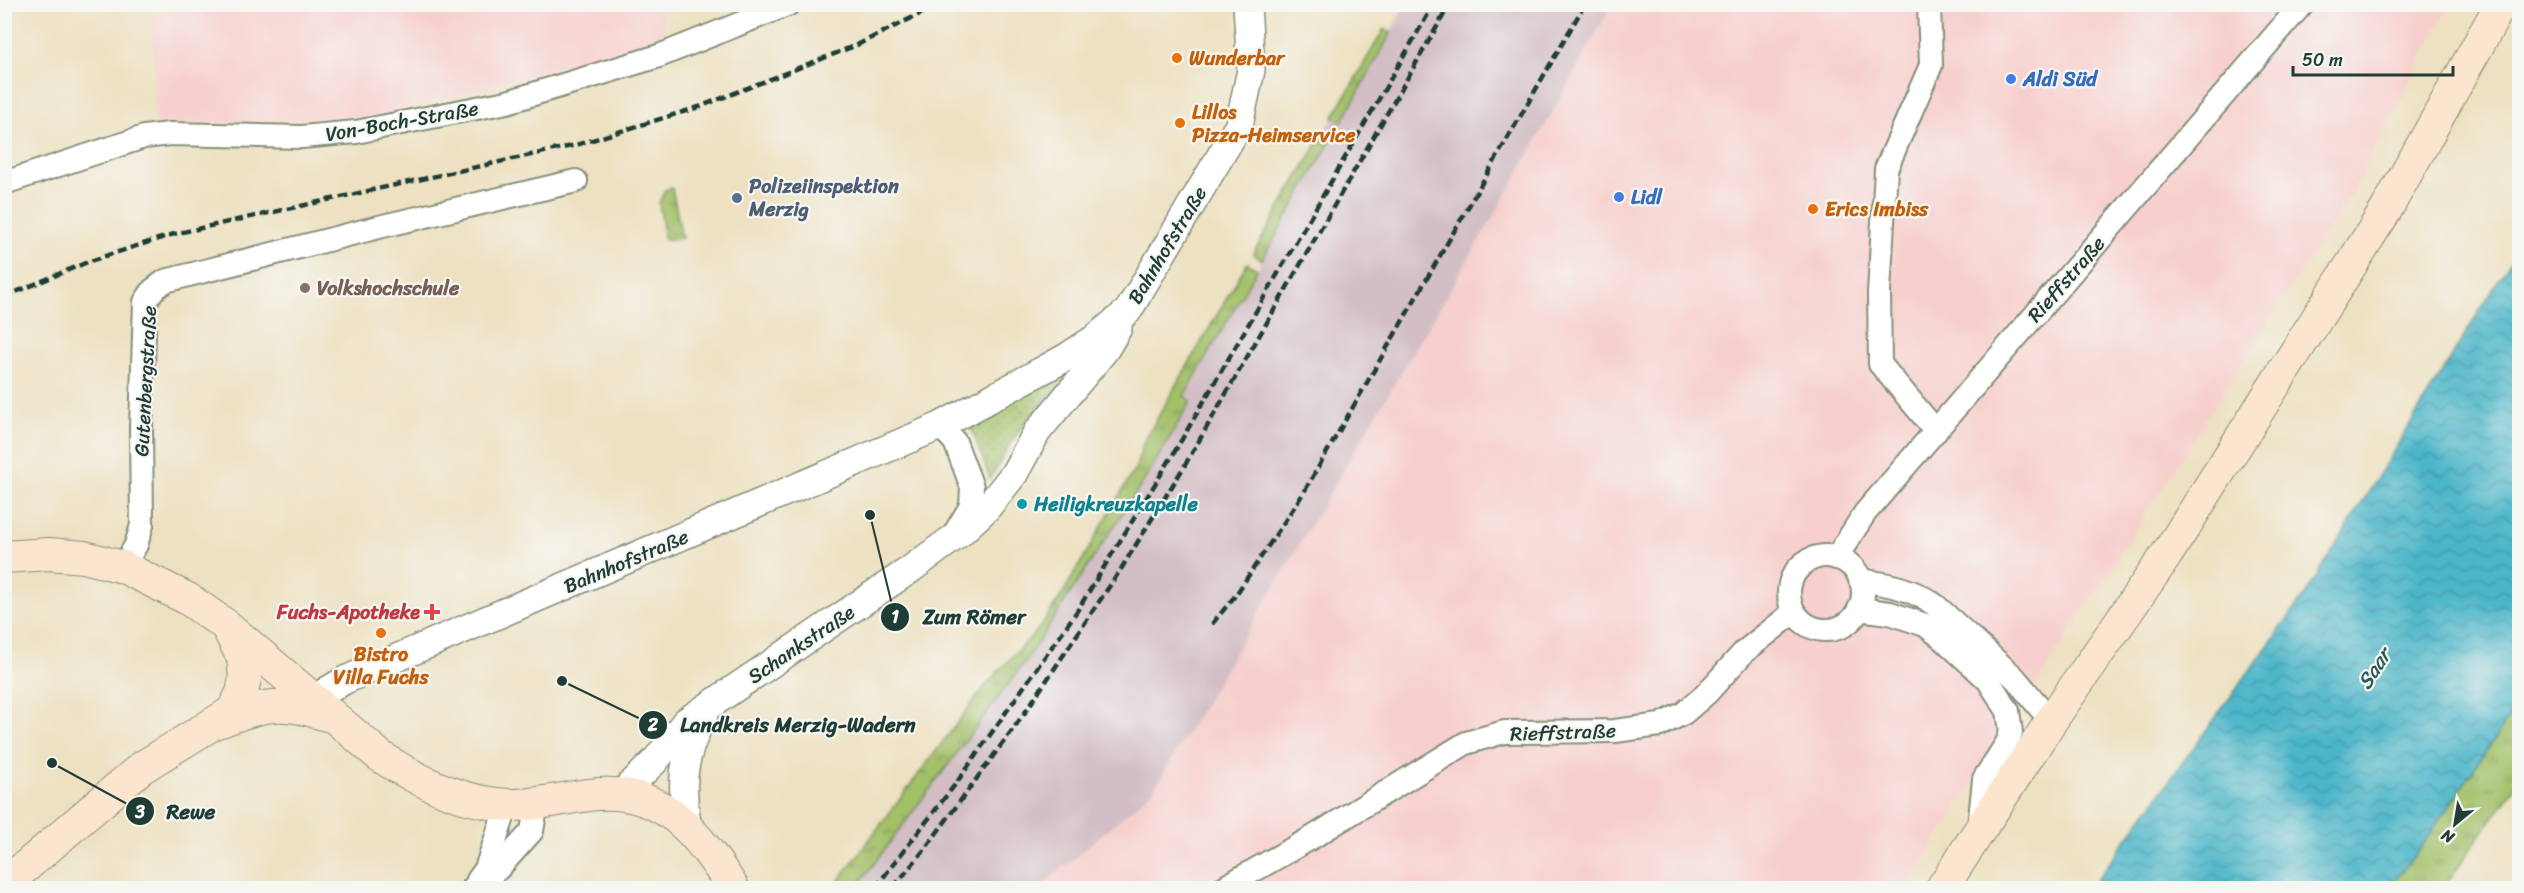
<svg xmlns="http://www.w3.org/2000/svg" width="2524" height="893" viewBox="0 0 2524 893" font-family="Sriracha,sans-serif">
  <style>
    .built { fill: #f7d0ce }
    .industrial { fill: #d2bec4 }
    .grass { fill: url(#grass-tufts); stroke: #607e4e; stroke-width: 1.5 }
    .park { fill: url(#park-dots); stroke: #607e4e; stroke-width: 1.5 }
    .water { fill: url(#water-waves); stroke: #367a7e; stroke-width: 1.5 }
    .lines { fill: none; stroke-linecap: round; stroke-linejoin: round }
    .minor-casing { stroke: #868f7a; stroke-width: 26 }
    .tertiary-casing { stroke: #868f7a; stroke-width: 30 }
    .secondary-casing { stroke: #868f7a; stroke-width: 34 }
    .minor { stroke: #fff; stroke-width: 22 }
    .tertiary { stroke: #fff; stroke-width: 27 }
    .secondary { stroke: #fbe5cf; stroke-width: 32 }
    .rail { stroke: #1f3d34; stroke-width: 4.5; stroke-dasharray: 9 4.5; stroke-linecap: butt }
    .food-dot { fill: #e8710a; stroke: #f6f6f2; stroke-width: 2 }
    .shop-dot { fill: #3f7fe0; stroke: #f6f6f2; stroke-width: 2 }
    .service-dot { fill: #5c6f8a; stroke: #f6f6f2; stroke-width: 2 }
    .education-dot { fill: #8d6e63; stroke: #f6f6f2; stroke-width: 2 }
    .culture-dot { fill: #0f9aa8; stroke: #f6f6f2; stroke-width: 2 }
    .health-dot { fill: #e0444e; stroke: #f6f6f2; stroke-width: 2 }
    .labels { text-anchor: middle; stroke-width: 4.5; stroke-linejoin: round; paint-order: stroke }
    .food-label { font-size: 20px; font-weight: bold; fill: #c56008; stroke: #f6f6f2; text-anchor: start }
    .shop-label { font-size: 20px; font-weight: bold; fill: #366cbe; stroke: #f6f6f2; text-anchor: start }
    .street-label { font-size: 20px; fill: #1f3d34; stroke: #f6f6f2 }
    .service-label { font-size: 20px; font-weight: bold; fill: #4e5e75; stroke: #f6f6f2; text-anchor: start }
    .education-label { font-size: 20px; font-weight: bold; fill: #785e54; stroke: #f6f6f2; text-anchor: start }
    .culture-label { font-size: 20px; font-weight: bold; fill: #0d838f; stroke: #f6f6f2; text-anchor: start }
    .health-label { font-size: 20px; font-weight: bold; fill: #be3a42; stroke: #f6f6f2; text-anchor: end }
    .water-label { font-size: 21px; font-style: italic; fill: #2a5b59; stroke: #f6f6f2 }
    .leader { fill: none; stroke: #1f3d34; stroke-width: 2 }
    .callout-dot { fill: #1f3d34; stroke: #f6f6f2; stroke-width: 2 }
    .mark-label { font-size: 18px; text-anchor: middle; font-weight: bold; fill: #fff }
    .callout-label { font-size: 21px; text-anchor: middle; font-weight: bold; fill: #1f3d34; stroke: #f6f6f2; stroke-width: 4.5; stroke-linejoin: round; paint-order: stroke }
  </style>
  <defs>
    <pattern id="grass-tufts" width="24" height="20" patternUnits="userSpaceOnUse" patternTransform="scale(1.5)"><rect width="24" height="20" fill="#a2c068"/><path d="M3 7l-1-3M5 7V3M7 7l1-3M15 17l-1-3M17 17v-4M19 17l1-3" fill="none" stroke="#839d56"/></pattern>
    <pattern id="park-dots" width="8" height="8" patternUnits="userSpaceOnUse" patternTransform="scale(1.5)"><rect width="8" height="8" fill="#a2c068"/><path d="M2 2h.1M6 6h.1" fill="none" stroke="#839d56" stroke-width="1.8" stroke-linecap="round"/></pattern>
    <pattern id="water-waves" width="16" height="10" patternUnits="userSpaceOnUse" patternTransform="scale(1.5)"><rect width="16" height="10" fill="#4cb6c9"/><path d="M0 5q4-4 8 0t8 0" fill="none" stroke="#3f95a4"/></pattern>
  </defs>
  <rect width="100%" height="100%" fill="#f6f6f2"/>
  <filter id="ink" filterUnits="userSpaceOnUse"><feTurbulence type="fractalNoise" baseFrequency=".0167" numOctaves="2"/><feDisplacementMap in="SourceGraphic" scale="12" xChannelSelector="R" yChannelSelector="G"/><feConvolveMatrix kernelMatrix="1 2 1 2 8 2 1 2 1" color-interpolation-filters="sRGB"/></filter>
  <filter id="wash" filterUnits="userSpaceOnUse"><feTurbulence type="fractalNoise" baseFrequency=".008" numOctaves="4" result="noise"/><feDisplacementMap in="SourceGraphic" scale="24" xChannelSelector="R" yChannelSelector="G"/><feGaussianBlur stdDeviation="1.35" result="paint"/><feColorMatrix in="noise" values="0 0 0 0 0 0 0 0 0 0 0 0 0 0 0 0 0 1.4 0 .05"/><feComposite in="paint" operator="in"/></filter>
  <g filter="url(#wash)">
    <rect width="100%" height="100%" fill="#ede1c1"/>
    <!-- built -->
    <g class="built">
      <polygon points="216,4 660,4 666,40 376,116 156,125 152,16"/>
      <polygon points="1612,5 2449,5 2357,184 1906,888 1039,888 1153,791 1508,192"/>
    </g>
    <!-- industrial -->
    <polygon class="industrial" points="1405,5 1612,5 1508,192 1153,791 1039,888 856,888 1027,659 1190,400 1184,397 1331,140 1323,134 1333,117 1342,121"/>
    <!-- grass -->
    <g class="grass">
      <polygon points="1384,29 1391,33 1342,122 1333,117"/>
      <polygon points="1323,134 1332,139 1262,260 1253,254"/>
      <polygon points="672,188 682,238 665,240 659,203 665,190"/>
      <polygon points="1247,263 1257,269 1184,396 1191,401 1149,473 1027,659 856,888 833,888 985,686 1040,627 1062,595 1136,467 1144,441"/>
      <polygon points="2519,703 2519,781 2443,888 2389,888 2421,847"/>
    </g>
    <!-- park -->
    <polygon class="park" points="1065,366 1071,374 1032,414 1011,442 990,479 968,419"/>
    <!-- water -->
    <polygon class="water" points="2519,247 2519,703 2421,847 2389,888 2091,888 2307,592"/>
  </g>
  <g filter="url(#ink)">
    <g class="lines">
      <defs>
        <g id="minor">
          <polyline points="1929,4 1931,65 1886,169 1879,293 1880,364 1936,431"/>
          <polyline points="4,183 144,137 170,134 302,137 356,132 507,102 659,56 789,4"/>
          <polyline points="940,426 955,442 972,487 971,506 956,531"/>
          <circle cx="1826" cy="593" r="37"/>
          <polyline points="1836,558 1865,513 2302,4"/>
          <polyline points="123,567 136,545 142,525 141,428 145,302 153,290 165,281 383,226 576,181"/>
          <path d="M 1860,580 C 1887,584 1912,588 1935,605 L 2015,678 L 2051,721"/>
          <polyline points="1859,609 1890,613 1925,625 1941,637 1988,680 2008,711 2011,732 2007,743 1984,779 1979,828"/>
          <polyline points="478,880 486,869 507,805"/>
          <polyline points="473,888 498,869 532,831 537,803"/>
          <polyline points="1223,888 1313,837 1466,743 1504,732 1615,731 1660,725 1684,713 1706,694 1744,652 1794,612"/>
        </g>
        <g id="tertiary">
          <polyline points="313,699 345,680 940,426 1065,358 1094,339 1128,311 1239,125 1251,70 1247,4"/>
          <polyline points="621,794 656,760 685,722 911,569 960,533 987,508 1014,474 1037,432 1105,350 1118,328"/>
          <path d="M 688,827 C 679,782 683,756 704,715"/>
        </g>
        <g id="secondary">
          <path d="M 4,557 L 49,554 L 84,557 L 123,567 L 188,599 L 227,626 L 380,756 C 417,781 461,802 507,805 C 535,806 562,798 589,795 C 663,785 698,834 733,888"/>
          <path d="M 221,721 C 264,705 281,699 326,715"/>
          <polyline points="4,885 141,768 232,712 242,693 245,678 243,658 229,631"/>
          <polyline points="1942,888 2051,721 2167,554 2386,210 2501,4"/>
        </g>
      </defs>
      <!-- minor casing -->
      <use href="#minor" class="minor-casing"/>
      <!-- tertiary casing -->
      <use href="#tertiary" class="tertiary-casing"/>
      <!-- secondary casing -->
      <use href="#secondary" class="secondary-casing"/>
      <!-- minor -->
      <use href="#minor" class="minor"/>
      <!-- tertiary -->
      <use href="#tertiary" class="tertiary"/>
      <!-- secondary -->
      <use href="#secondary" class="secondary"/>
      <!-- rail -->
      <g class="rail">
        <polyline points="4,297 90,261 174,234 576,145 699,107 857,45 940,4"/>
        <polyline points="1212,624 1235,596 1304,492 1585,4"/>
        <polyline points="875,888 957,782 1077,611 1171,458 1434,4"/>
        <polyline points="893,888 925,849 1024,714 1121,569 1185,465 1450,4"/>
      </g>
    </g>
  </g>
  <!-- markers -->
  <g class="food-dot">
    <circle cx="1177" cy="58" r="6"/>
    <circle cx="1180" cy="123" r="6"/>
    <circle cx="1813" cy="209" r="6"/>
    <circle cx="381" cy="633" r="6"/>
  </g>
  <g class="shop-dot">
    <circle cx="2011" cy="79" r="6"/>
    <circle cx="1619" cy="197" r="6"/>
  </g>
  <circle class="service-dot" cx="737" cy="198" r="6"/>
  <circle class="education-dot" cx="305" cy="288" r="6"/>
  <circle class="culture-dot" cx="1022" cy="504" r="6"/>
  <path class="health-dot" d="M429 603h6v6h6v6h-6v6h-6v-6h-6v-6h6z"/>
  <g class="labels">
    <!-- food labels -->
    <g class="food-label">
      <text x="1189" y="65">Wunderbar</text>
      <text x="1192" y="119">Lillos<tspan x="1192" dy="23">Pizza-Heimservice</tspan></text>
      <text x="1825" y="216">Erics Imbiss</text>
      <text x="381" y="661" text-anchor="middle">Bistro<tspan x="381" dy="23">Villa Fuchs</tspan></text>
    </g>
    <!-- shop labels -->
    <g class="shop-label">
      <text x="2023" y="86">Aldi Süd</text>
      <text x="1631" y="204">Lidl</text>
    </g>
    <!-- street labels -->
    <g class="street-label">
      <text transform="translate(402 121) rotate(-10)" y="7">Von-Boch-Straße</text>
      <text transform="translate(1167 245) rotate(-59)" y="7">Bahnhofstraße</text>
      <text transform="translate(2066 279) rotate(-49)" y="7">Rieffstraße</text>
      <text transform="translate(145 381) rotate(-87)" y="7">Gutenbergstraße</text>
      <text transform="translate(626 561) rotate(-23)" y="7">Bahnhofstraße</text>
      <text transform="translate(801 644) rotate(-34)" y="7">Schankstraße</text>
      <text transform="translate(1563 732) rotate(-2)" y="7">Rieffstraße</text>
    </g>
    <!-- service labels -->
    <g class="service-label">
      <text x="749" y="193">Polizeiinspektion<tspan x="749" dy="23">Merzig</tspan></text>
    </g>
    <!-- education labels -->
    <g class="education-label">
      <text x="317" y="295">Volkshochschule</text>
    </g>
    <!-- culture labels -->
    <g class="culture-label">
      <text x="1034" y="511">Heiligkreuzkapelle</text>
    </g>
    <!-- health labels -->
    <g class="health-label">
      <text x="420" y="619">Fuchs-Apotheke</text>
    </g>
    <!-- water labels -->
    <g class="water-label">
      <text transform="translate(2374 669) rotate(-57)" y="7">Saar</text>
    </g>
  </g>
  <!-- callouts -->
  <path class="leader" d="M870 515L895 617M562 681L653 725M52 763L140 811"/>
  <g class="callout-dot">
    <circle cx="870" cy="515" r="6"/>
    <circle cx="562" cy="681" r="6"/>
    <circle cx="52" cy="763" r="6"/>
    <circle cx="895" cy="617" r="15"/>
    <circle cx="653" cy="725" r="15"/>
    <circle cx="140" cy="811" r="15"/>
  </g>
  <g class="mark-label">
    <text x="895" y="623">1</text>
    <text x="653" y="731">2</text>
    <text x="140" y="818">3</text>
  </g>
  <g class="callout-label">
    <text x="974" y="624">Zum Römer</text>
    <text x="798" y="732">Landkreis Merzig-Wadern</text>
    <text x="191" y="819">Rewe</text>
  </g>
  <!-- margin -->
  <rect width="2524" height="893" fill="none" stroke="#f6f6f2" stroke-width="24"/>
  <!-- north arrow -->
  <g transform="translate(2455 824) rotate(210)" stroke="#f6f6f2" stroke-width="4.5" paint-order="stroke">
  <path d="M0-4.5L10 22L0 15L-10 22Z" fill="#1f3d34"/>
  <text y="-9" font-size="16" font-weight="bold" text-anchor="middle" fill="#1f3d34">N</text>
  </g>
  <!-- scale -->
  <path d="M2293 66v9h160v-9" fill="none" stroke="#1f3d34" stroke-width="3"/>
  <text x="2302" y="66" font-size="18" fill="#1f3d34" stroke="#f6f6f2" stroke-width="4.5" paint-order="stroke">50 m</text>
</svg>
